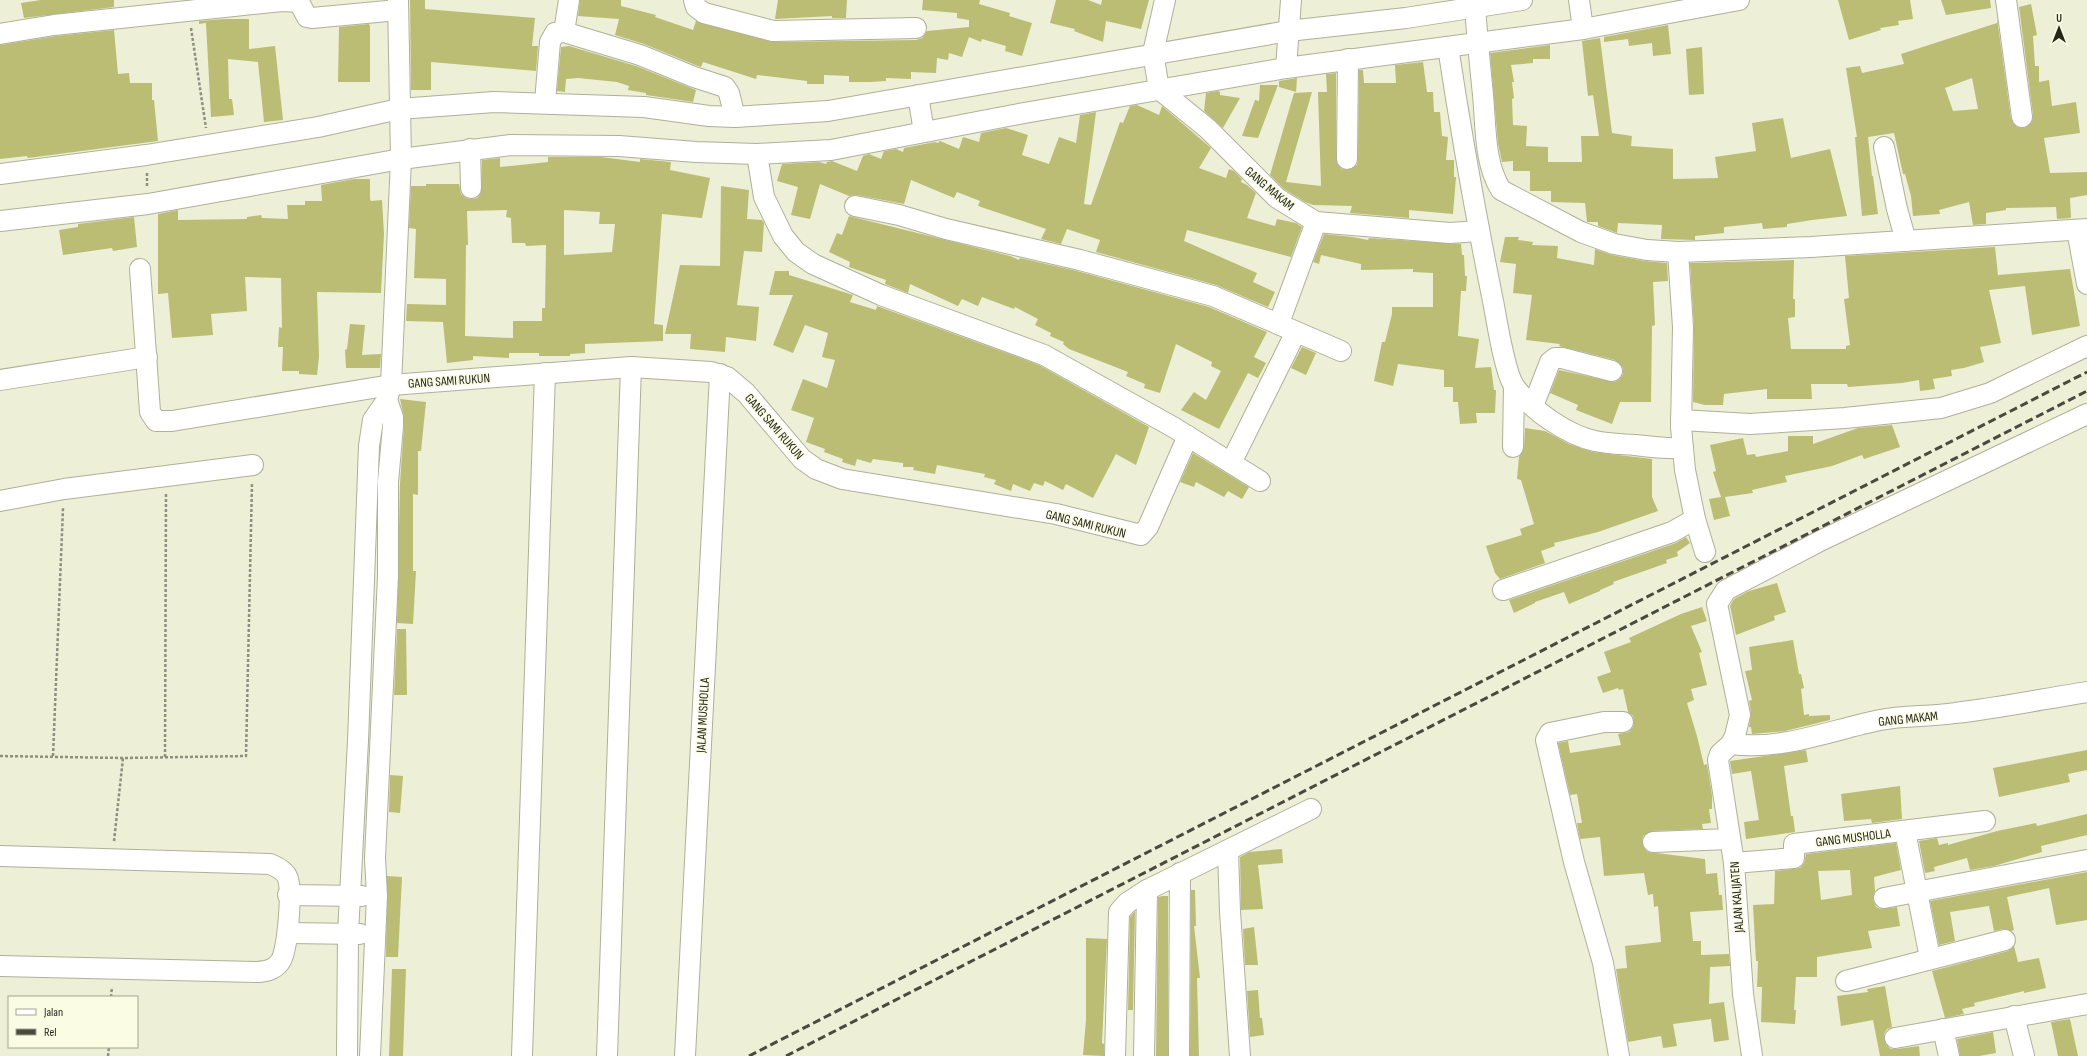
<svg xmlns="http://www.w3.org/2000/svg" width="2087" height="1056" viewBox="0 0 2087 1056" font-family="'Sofia Sans Condensed',sans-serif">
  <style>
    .building { fill: #bbbd75; fill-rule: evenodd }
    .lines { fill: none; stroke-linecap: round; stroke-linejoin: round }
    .minor-casing { stroke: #afb099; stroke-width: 22 }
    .path { stroke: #8e8f7f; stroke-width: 2.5; stroke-dasharray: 3 2; stroke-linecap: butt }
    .minor { stroke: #fff; stroke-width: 20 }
    .rail { stroke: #49493e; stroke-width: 3; stroke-dasharray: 8 4; stroke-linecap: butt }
    .labels { text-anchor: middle; stroke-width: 3; stroke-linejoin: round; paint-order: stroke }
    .street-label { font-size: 13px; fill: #26261d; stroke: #fbfce4 }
  </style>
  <rect width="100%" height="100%" fill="#edefd7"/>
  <!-- building -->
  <g class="building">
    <polygon points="41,0 114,0 114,7 24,18 21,3"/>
    <polygon points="410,0 425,0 425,9 535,18 532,46 538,46 536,71 431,62 431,90 411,90"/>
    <polygon points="580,0 621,0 621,6 656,15 655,17 693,30 696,21 773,42 916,40 922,38 927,31 969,27 969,20 957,18 957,13 922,10 923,0 980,0 979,4 1010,13 1009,16 1032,23 1022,56 1005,51 1006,46 982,39 981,42 969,37 962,57 949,53 948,60 937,58 936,73 911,72 911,79 886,78 886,81 870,82 849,82 849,76 824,75 824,84 807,84 807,81 757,75 756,79 703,62 701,67 698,66 644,44 615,35 619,19 578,16"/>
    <polygon points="778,0 847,0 846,18 832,18 832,16 775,19"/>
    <polygon points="1056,0 1088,0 1101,5 1102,0 1149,0 1141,29 1106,21 1103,42 1074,31 1075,29 1050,23"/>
    <polygon points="1838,0 1910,0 1913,19 1898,21 1899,25 1880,28 1881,30 1849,40"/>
    <polygon points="1941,0 1990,0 1991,8 1946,15"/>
    <path d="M 2031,4 L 2037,35 L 2033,36 L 2035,66 L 2039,66 L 2039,82 L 2049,80 L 2052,106 L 2076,102 L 2080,133 L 2044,138 L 2050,173 L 2087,172 L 2087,195 L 2070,198 L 2071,218 L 2057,219 L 2056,207 L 2006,208 L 2006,210 L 1986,213 L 1986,224 L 1973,225 L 1969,202 L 1939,210 L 1940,214 L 1913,216 L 1911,196 L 1905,174 L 1903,174 L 1894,133 L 1868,137 L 1872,176 L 1873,176 L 1878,214 L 1862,216 L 1855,137 L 1857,137 L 1846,68 L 1860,66 L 1862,73 L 1904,64 L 1901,54 L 1997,23 L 1997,18 L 2011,119 L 2017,127 L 2024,128 L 2032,122 L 2033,115 L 2019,7 ZM 1972,78 L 1978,109 L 1953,111 L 1945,88 Z"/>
    <polygon points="224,19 249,19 249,49 275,46 283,120 264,122 258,62 228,59 229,99 232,99 234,115 211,117 206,23 199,24 199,21"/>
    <polygon points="369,24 370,26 370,82 338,82 339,27"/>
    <polygon points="1668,25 1671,54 1653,56 1652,43 1629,46 1628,39 1604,42 1604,37"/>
    <polygon points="114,30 118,74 129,73 130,83 152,83 152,100 154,100 158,141 28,158 27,156 0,159 0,45 56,36"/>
    <polygon points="1600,38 1612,133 1632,136 1631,146 1673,149 1673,179 1718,178 1715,157 1756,151 1752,123 1783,118 1791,158 1830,149 1847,216 1812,220 1787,224 1787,227 1763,229 1762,223 1724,227 1724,233 1695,236 1695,240 1661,239 1662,225 1618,223 1617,233 1598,226 1598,222 1587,222 1585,203 1551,202 1551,191 1530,191 1530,171 1513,171 1513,161 1502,162 1498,143 1490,53 1550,45 1550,59 1533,59 1533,63 1511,65 1514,82 1512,82 1514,98 1512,99 1513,125 1527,126 1526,146 1548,147 1548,162 1582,162 1581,136 1599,136 1593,95 1588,96 1582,41"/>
    <polygon points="569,46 636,66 696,90 693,102 646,95 646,93 628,90 629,86 617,82 578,78 566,79 565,92 557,91 561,47"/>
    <polygon points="1702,47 1704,94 1689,95 1686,49"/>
    <polygon points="1423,62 1427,92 1433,92 1434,112 1440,112 1442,136 1448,137 1446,160 1454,160 1454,177 1456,177 1453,214 1409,210 1409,218 1350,213 1352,206 1313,205 1305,202 1284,189 1270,175 1294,93 1312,92 1286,182 1321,186 1318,92 1327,92 1326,74 1336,73 1336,159 1341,169 1347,170 1357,165 1358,159 1359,70 1363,70 1364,83 1396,83 1395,65"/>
    <polygon points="1297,78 1296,92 1279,87 1279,81"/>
    <polygon points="1260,85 1278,85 1258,138 1242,136 1255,100 1259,101"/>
    <polygon points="1218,91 1220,92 1220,95 1240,98 1223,128 1204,111 1206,93"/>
    <polygon points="1137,105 1159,115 1162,106 1211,148 1199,168 1226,178 1229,169 1234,171 1242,179 1241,182 1247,185 1256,193 1247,218 1275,226 1277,219 1296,223 1302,227 1291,257 1187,230 1184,241 1257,273 1253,282 1275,292 1268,307 1216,285 1096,252 1100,240 1067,229 1061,244 1041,239 1046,229 978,206 980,201 957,192 954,198 911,180 904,204 857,195 849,196 820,184 810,219 791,215 798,187 777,181 782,164 819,162 826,164 827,162 832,161 857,171 863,156 869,154 881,159 884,151 896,149 903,152 904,148 935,142 938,143 940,141 959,149 963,137 979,142 981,133 1006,128 1028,135 1022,155 1049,164 1059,137 1076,143 1080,115 1096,112 1084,204 1091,205 1120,122 1123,123 1130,106"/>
    <path d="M 548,157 L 601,157 L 640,162 L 640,159 L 671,162 L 670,170 L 710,178 L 702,218 L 662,214 L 654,324 L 663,325 L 663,341 L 585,344 L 585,353 L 570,354 L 570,356 L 539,356 L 539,353 L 509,353 L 509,358 L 473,356 L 473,360 L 447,363 L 443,322 L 406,321 L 407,304 L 446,305 L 446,279 L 414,278 L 416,229 L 409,228 L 411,186 L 426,186 L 426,184 L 459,184 L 461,194 L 466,198 L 472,199 L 477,198 L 481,193 L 482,160 L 500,158 L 500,167 L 548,162 ZM 507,210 L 506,217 L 511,218 L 512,243 L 525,243 L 526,246 L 546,245 L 545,308 L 542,308 L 542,321 L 513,321 L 513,338 L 465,336 L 466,245 L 468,245 L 467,211 ZM 564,210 L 600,212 L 599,224 L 615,224 L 612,252 L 564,255 Z"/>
    <polygon points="354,179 370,179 370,199 371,201 382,200 384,234 381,293 317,292 319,357 317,375 299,374 299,371 282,371 283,347 278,347 279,327 282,328 281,278 245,277 247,311 211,314 213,335 172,338 168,293 158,294 158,214 178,210 178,220 247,219 247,217 261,215 262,218 288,219 287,205 305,205 305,201 322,201 321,185"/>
    <polygon points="721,186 749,190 747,219 762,220 764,223 762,252 744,251 737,305 759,307 756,341 726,337 725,352 690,349 691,334 665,334 680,265 720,266"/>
    <polygon points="849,216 1010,256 1019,260 1020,258 1077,271 1209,307 1267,332 1254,357 1266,363 1258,378 1248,373 1219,429 1181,410 1194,392 1206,400 1221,371 1211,366 1212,362 1176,344 1160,393 1144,388 1145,384 1126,376 1128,372 1069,349 1063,344 1064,342 1050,336 1051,333 1035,325 1038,319 1015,307 1014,309 982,297 978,306 962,299 958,306 910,284 908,293 885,284 886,280 849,267 850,262 829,252 837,233 842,235"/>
    <polygon points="134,217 137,247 113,251 112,248 63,255 59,230 78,227 78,224"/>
    <polygon points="1324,234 1353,237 1368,240 1369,238 1461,244 1462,255 1464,255 1465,276 1467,276 1466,291 1461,291 1458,336 1479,339 1475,368 1491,367 1494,390 1496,390 1495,413 1476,413 1477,423 1460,424 1458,402 1453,402 1453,387 1444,387 1444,370 1398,364 1393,386 1374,381 1382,342 1385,342 1392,314 1392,307 1433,307 1433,273 1413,272 1413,269 1361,270 1361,264 1321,255 1319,264 1313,262"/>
    <polygon points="1505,237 1519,237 1518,240 1533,242 1532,245 1558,246 1557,258 1594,265 1595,249 1612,255 1645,261 1667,263 1668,281 1653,282 1655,325 1652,326 1651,402 1620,402 1612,424 1576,410 1578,405 1550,393 1559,370 1615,382 1620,379 1623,374 1623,368 1615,360 1559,346 1560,344 1526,340 1532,295 1513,293 1516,264 1500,262"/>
    <polygon points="1995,247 1998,275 2070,269 2080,326 2032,335 2025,286 1989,290 2001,343 1980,347 1984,362 1964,368 1951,370 1952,376 1933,379 1935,389 1920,391 1919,380 1902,383 1848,387 1847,384 1811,384 1812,399 1767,399 1767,389 1724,394 1723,405 1705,405 1693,402 1694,327 1690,263 1794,260 1793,299 1795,299 1795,317 1788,318 1791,349 1846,349 1846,346 1850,345 1844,299 1849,298 1845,256"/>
    <polygon points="775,271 789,271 789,275 853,295 850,302 876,310 877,306 1039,365 1149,427 1136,465 1116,454 1093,498 1066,484 1063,490 1045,481 1043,486 1034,483 1030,491 1013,484 1011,491 994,484 996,480 984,477 985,474 937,465 935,474 913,470 914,467 903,467 903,463 873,459 871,463 857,459 855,466 842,462 843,459 824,452 825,449 806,442 814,418 791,410 803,379 827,388 835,360 822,357 828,333 805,325 793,353 773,345 793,295 769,295"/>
    <polygon points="350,324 365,325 362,355 381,354 380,368 346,368 345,350 347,349"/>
    <polygon points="1302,347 1316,353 1306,375 1291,368"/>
    <polygon points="400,399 426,402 421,451 418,451 418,495 413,494 413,571 416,571 413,624 397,623 400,483 404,426 404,417"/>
    <polygon points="1892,425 1900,447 1864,459 1862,455 1832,466 1785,476 1787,482 1752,490 1753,493 1725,497 1730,516 1714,520 1709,499 1721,497 1713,472 1716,471 1710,445 1743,438 1747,455 1755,454 1756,457 1788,451 1788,436 1813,436 1813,444 1858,428"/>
    <polygon points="1525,428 1545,431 1569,444 1593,452 1652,459 1652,497 1658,511 1598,532 1554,543 1555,546 1541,551 1545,563 1500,579 1495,573 1486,546 1522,535 1520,529 1534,524 1521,480 1517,479 1519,457 1524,448"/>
    <polygon points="1193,453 1249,487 1242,499 1228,491 1224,497 1196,482 1194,487 1180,482"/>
    <polygon points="1686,537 1690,543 1677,552 1678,556 1666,560 1667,563 1613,582 1614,584 1600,590 1600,591 1569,604 1564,592 1535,602 1535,603 1514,613 1509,600 1676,543"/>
    <polygon points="1777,583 1786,612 1774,616 1775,620 1736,635 1730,606 1734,599 1749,591"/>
    <polygon points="1702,607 1707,621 1691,626 1702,652 1699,653 1707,685 1691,689 1694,700 1687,703 1697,736 1704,765 1707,764 1712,795 1712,809 1709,809 1711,823 1702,824 1703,829 1652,831 1643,836 1642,843 1644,848 1648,852 1705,859 1706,874 1717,873 1719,895 1722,895 1723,910 1690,912 1693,941 1701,941 1701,955 1729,954 1730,966 1710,967 1709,1004 1724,1002 1729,1040 1714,1042 1711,1019 1673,1024 1677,1046 1663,1048 1661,1036 1628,1042 1616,969 1627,968 1625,946 1661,942 1658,906 1654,907 1653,894 1648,895 1644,873 1604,876 1600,837 1580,839 1577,823 1582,823 1577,794 1570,795 1558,743 1568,741 1570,753 1621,745 1618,734 1629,732 1633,727 1634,722 1633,716 1628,712 1623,689 1619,690 1618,688 1603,693 1597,677 1611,672 1604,652 1631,642 1629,638 1681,614"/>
    <polygon points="397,629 406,629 407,695 394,695"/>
    <polygon points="1793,640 1799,674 1801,674 1804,688 1801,689 1804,715 1809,714 1809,716 1830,715 1830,720 1785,731 1752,734 1751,727 1749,727 1751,713 1749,701 1752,700 1745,671 1752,670 1749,647"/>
    <polygon points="1806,750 1808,762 1784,766 1791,816 1793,816 1795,832 1746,839 1744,822 1759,820 1751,771 1732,774 1730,761"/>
    <polygon points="2087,750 2087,770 2068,774 2070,782 1999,797 1993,768"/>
    <polygon points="390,775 403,776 400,813 389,812"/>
    <polygon points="1900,786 1902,819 1872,823 1871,819 1844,821 1841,794"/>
    <polygon points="2087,814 2087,835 2041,846 2042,852 1994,866 1970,870 1967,858 1934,867 1935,871 1925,873 1919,841 1937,838 1939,845 1948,843 1948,845 1997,831 2036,823 2037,826"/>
    <path d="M 1896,843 L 1901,870 L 1874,877 L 1875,891 L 1873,900 L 1876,907 L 1881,909 L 1897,907 L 1900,926 L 1868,931 L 1872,948 L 1817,957 L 1817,977 L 1796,977 L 1794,1010 L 1796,1010 L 1795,1024 L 1761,1022 L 1762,987 L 1757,987 L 1758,961 L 1756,961 L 1753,905 L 1774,904 L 1775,871 L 1800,868 L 1804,863 L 1806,854 ZM 1850,870 L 1852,895 L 1821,900 L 1818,871 Z"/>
    <polygon points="1282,849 1283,863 1258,865 1263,909 1241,910 1240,857 1249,852"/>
    <polygon points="2087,872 2087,920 2056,925 2049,888 2007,897 2014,930 2011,931 2003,929 1994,931 1989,906 1950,912 1955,941 1939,945 1930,901"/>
    <polygon points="387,876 402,877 398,957 386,957"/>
    <polygon points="1191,890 1195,890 1196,926 1194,926 1200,978 1197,978 1199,1056 1190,1056"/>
    <polygon points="1162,896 1168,896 1168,1056 1156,1056 1158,897"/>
    <polygon points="1135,911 1133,1010 1128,1010 1130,917"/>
    <polygon points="1254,927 1258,965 1245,965 1243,929"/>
    <polygon points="1086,938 1107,939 1102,1043 1104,1044 1104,1056 1083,1055 1086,1020"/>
    <polygon points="2014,946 2018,962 2039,958 2046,988 2024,993 2024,991 1974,1003 1975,1006 1962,1009 1964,1014 1945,1018 1932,971 2008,951"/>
    <polygon points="392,969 406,969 403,1056 389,1056"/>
    <polygon points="1885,986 1892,1027 1887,1029 1884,1034 1886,1045 1891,1049 1897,1049 1919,1046 1920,1056 1880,1056 1873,1020 1841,1026 1837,996 1868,992 1867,989"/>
    <polygon points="1258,990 1260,1018 1262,1018 1264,1035 1250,1037 1247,991"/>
    <polygon points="2070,1019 2078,1056 2058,1056 2051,1022"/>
    <polygon points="1993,1032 1996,1053 1979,1056 1960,1056 1957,1039"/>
  </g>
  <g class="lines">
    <defs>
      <g id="minor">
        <polyline points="694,0 696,7 704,13 773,31 916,28"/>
        <polyline points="1165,0 1153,53 1159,89 1208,129 1277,198 1316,222 1450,233 1479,231"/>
        <polyline points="1579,0 1583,29"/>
        <polyline points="2006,0 2022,117"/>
        <path d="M 1475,7 C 1477,36 1480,65 1483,95 C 1486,126 1484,163 1501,190 L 1581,232 L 1614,244 L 1647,250 L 1678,252 L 1811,247 L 2087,229"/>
        <polyline points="564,32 569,0"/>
        <polyline points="0,34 54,25 282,1 299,2 307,17 312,18 398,10"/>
        <path d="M 1448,47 C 1461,132 1476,217 1493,301 C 1497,321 1504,370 1514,386 C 1531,410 1567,435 1595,441 C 1608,444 1622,444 1635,445 C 1651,447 1667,449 1683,448"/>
        <polyline points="1286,68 1291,0"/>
        <polyline points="918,95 924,132"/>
        <polyline points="545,102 550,42 555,33 564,32 640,55 694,77 725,87 729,93 735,117"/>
        <polyline points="1884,147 1897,209 1906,241"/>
        <polyline points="470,149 471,188"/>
        <polyline points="757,154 764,197 783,236 796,252 813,264 881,295 1044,355 1173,427 1260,481"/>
        <polyline points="1347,159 1348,59"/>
        <polyline points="0,174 146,155 318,127 399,109 494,102 644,107 709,116 735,117 828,111 1288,31 1406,18 1522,0"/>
        <polyline points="855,206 899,215 946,229 1080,260 1213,296 1341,351"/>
        <polyline points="0,221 148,204 401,159 511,145 619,146 696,152 757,154 831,150 1024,113 1286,68 1583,29 1739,0"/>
        <polyline points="2077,230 2087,284"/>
        <polyline points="1678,252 1683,327 1681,427 1685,470 1695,519 1705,552"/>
        <polyline points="140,269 150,412 156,421 172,421 391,385 631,367 711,372 727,377 746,393 802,459 816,469 842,479 1056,514 1141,535 1148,527 1188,436"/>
        <polyline points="1279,323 1316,222"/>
        <polyline points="0,380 147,357"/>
        <polyline points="1533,406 1550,362 1555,358 1562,358 1612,371"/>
        <polyline points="1681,420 1750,424 1845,418 1941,408 1990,393 2087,346"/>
        <polyline points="1513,447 1514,386"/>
        <polyline points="1231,463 1296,332"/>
        <polyline points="0,501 64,489 253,465"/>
        <polyline points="1503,590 1672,532 1695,519"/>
        <path d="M 1731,744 C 1781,751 1831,730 1880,720 C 1904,715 1930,717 1955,713 C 1999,708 2043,699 2087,692"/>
        <polyline points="1905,831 1930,958"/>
        <polyline points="1653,842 1730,839"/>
        <polyline points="1228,851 1230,912 1240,1056"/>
        <path d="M 0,856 L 270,864 C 277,867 286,871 288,879 C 292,892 288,952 280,962 C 274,970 267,971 258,972 L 0,966"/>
        <polyline points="1734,863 1794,858 1794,844 1985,821"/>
        <polyline points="288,895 362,896"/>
        <polyline points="1884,898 2087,860"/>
        <polyline points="288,933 360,934"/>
        <polyline points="1846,981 2005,940"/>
        <polyline points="2014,1016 2024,1056"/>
        <polyline points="1943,1029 1949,1056"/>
        <polyline points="1895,1038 2087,1004"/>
        <polyline points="347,1056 348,934 358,741 369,446 373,420 387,400 391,385 401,159 398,0"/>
        <polyline points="370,1056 377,896 375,858 388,576 388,482 393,426 393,417 387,400"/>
        <polyline points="522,1056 545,373"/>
        <polyline points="607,1056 631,367"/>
        <polyline points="685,1056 720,374"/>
        <polyline points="1115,1056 1119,912 1127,903 1147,890 1311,809"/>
        <polyline points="1144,1056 1147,890"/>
        <polyline points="1179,1056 1180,873"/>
        <polyline points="1619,1056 1603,963 1574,862 1546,740 1550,733 1604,722 1623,722"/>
        <polyline points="1752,1056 1743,994 1734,863 1718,760 1720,754 1731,744 1735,736 1740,715 1717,604 1726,590 1822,540 2087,414"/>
      </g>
    </defs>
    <!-- minor casing -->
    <use href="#minor" class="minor-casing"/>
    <!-- path -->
    <g class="path">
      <polyline points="191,28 206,128"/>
      <polyline points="147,173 147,186"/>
      <polyline points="0,756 123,758 246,756 252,483"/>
      <polyline points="53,756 63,508"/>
      <polyline points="165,757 166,494"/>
      <polyline points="114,841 123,758"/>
      <polyline points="111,997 112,987"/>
      <polyline points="108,1056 109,1047"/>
    </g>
    <!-- minor -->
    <use href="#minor" class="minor"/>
    <!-- rail -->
    <g class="rail">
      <polyline points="749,1056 2087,372"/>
      <polyline points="786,1056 2087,391"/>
    </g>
  </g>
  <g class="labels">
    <!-- street labels -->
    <g class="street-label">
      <text transform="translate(1270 188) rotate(40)" y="5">GANG MAKAM</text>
      <text transform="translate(449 380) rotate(-4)" y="5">GANG SAMI RUKUN</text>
      <text transform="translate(775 426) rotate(49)" y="5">GANG SAMI RUKUN</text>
      <text transform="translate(1086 523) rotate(14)" y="5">GANG SAMI RUKUN</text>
      <text transform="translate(702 715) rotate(-87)" y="5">JALAN MUSHOLLA</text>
      <text transform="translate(1908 718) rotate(-6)" y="5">GANG MAKAM</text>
      <text transform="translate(1853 837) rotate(-7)" y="5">GANG MUSHOLLA</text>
      <text transform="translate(1736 897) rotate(-94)" y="5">JALAN KALIJATEN</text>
    </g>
  </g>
  <!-- legend -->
  <rect x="8" y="996" width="130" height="52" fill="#fbfce4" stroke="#a6a694"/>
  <rect x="16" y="1009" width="20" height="6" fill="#ffffff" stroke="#a6a694"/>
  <text x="44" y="1016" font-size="12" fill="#26261d">Jalan</text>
  <rect x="16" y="1029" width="20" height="6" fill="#49493e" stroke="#a6a694"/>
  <text x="44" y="1036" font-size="12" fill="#26261d">Rel</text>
  <!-- north arrow -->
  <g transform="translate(2059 28)" stroke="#fbfce4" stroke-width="3" paint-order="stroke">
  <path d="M0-3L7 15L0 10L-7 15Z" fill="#26261d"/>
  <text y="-6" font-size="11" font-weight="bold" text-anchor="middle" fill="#26261d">U</text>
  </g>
</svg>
